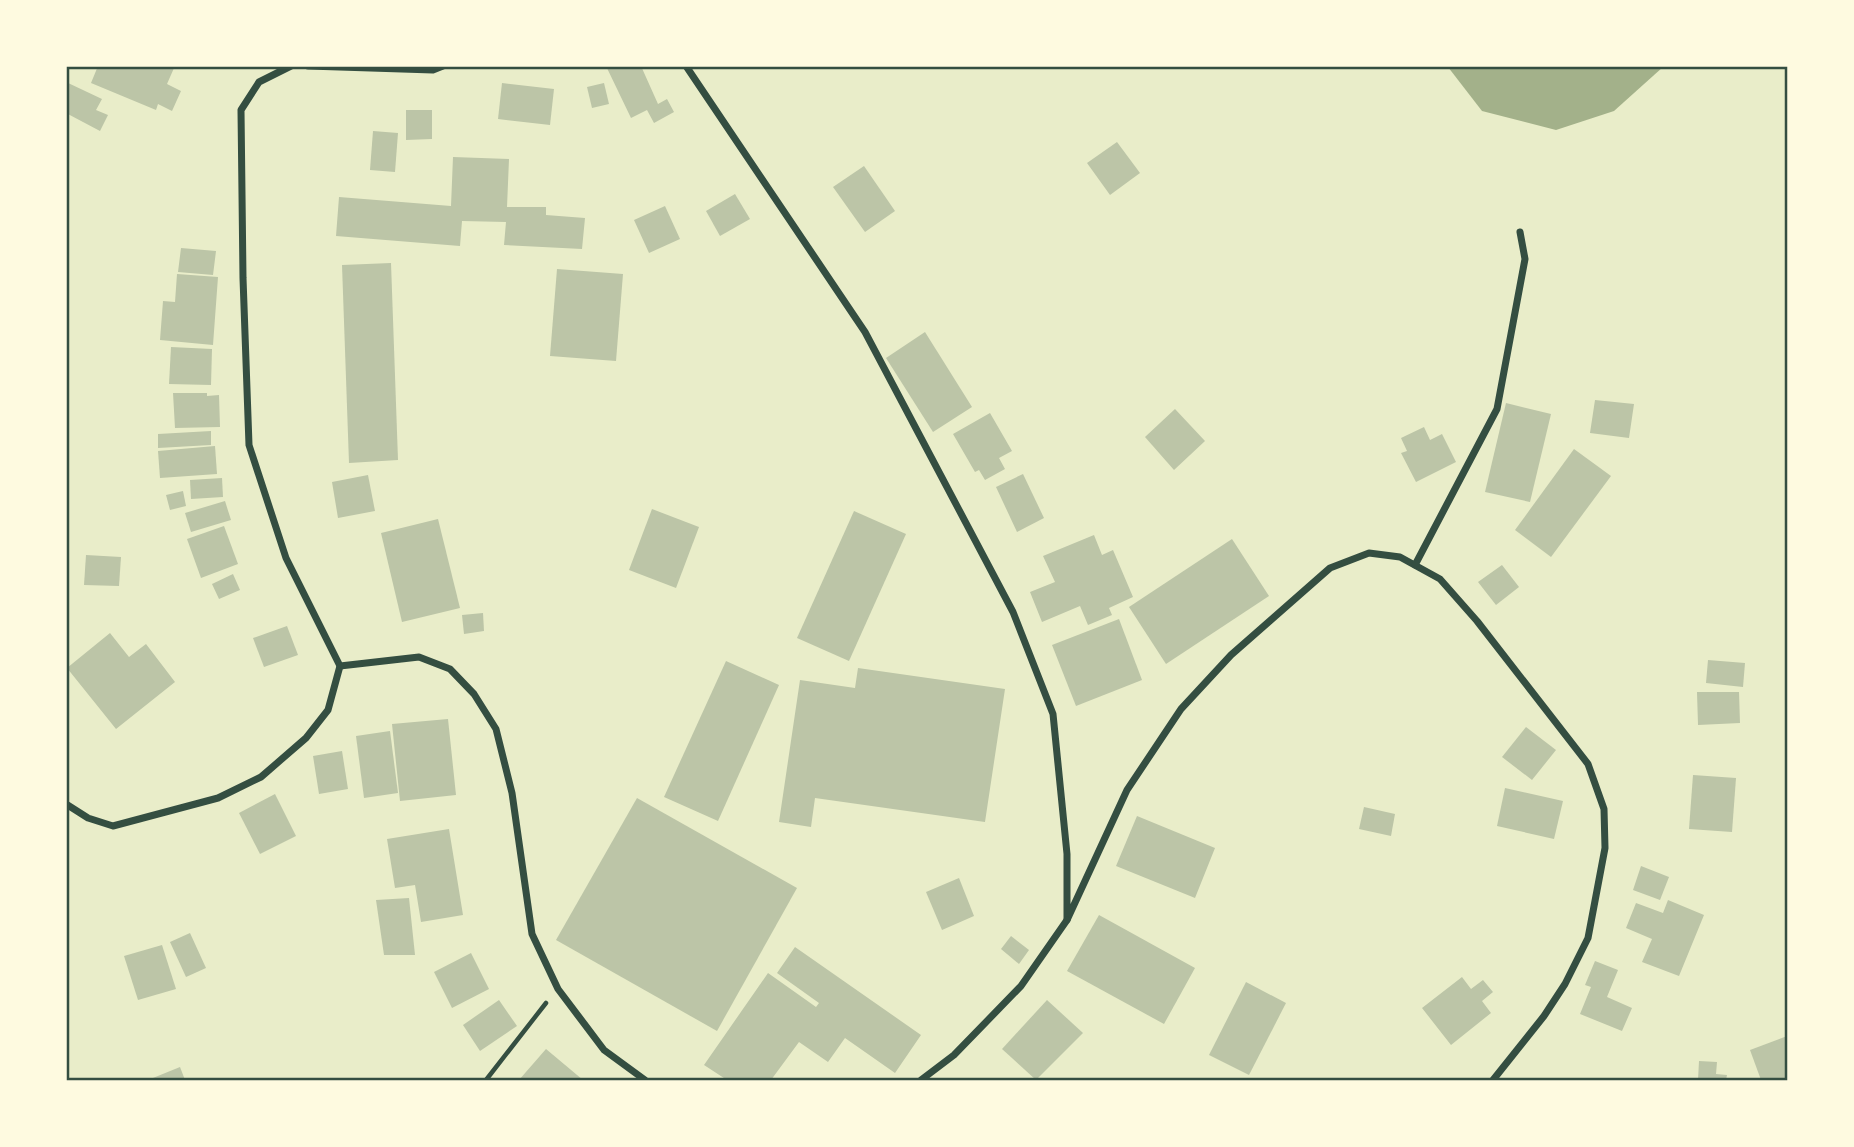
<svg xmlns="http://www.w3.org/2000/svg" width="1854" height="1147" viewBox="0 0 1854 1147" font-family="Signika,sans-serif">
  <style>
    .water { fill: #a3b18a }
    .building { fill: #bcc5a7 }
    .lines { fill: none; stroke-linecap: round; stroke-linejoin: round }
    .path { stroke: #344e41; stroke-width: 4.5 }
    .minor { stroke: #344e41; stroke-width: 7 }
    .neatline { fill: none; stroke: #344e41; stroke-width: 2.5 }
  </style>
  <rect width="100%" height="100%" fill="#e9edc9"/>
  <!-- water -->
  <polygon class="water" points="1448,67 1663,67 1614,111 1556,130 1482,111"/>
  <!-- building -->
  <g class="building">
    <polygon points="98,66 169,66 174,68 167,84 181,91 172,111 158,104 156,110 91,83"/>
    <polygon points="606,66 641,66 658,104 667,99 674,112 654,123 647,110 631,118"/>
    <polygon points="66,82 102,99 96,110 108,115 100,131 66,113"/>
    <polygon points="502,83 554,89 550,125 498,119"/>
    <polygon points="604,83 609,104 592,108 587,87"/>
    <polygon points="406,110 432,110 432,139 406,140"/>
    <polygon points="373,131 398,133 395,172 370,170"/>
    <polygon points="1117,142 1140,173 1110,195 1087,163"/>
    <polygon points="453,157 509,159 507,207 546,207 546,215 585,218 582,249 504,245 506,222 462,221 460,246 336,236 339,197 451,206"/>
    <polygon points="864,166 895,211 865,232 833,187"/>
    <polygon points="735,194 750,219 720,236 706,211"/>
    <polygon points="665,206 680,239 649,253 634,220"/>
    <polygon points="181,248 216,251 213,275 178,272"/>
    <polygon points="391,263 398,460 349,463 342,265"/>
    <polygon points="557,269 623,274 616,361 550,356"/>
    <polygon points="177,274 218,277 213,345 160,340 163,301 175,302"/>
    <polygon points="925,332 972,407 933,432 886,358"/>
    <polygon points="171,347 212,349 211,385 169,384"/>
    <polygon points="173,393 207,393 207,396 219,395 220,427 175,428"/>
    <polygon points="1595,400 1634,404 1629,438 1590,433"/>
    <polygon points="1506,403 1551,414 1530,502 1485,492"/>
    <polygon points="1175,409 1205,441 1174,470 1145,437"/>
    <polygon points="990,413 1012,451 999,458 1005,469 985,480 979,470 975,472 953,434"/>
    <polygon points="1424,427 1430,440 1442,434 1456,462 1416,482 1401,453 1407,451 1401,438"/>
    <polygon points="211,431 211,445 158,448 158,434"/>
    <polygon points="215,446 217,474 160,478 158,451"/>
    <polygon points="1574,449 1611,476 1551,557 1515,530"/>
    <polygon points="1023,474 1044,518 1017,532 996,487"/>
    <polygon points="368,475 375,511 338,518 332,482"/>
    <polygon points="222,478 223,497 191,499 190,480"/>
    <polygon points="183,491 186,506 170,510 166,495"/>
    <polygon points="225,501 231,520 191,532 185,513"/>
    <polygon points="652,509 699,527 676,588 629,570"/>
    <polygon points="854,511 906,534 849,661 797,638"/>
    <polygon points="438,519 460,608 402,622 381,533"/>
    <polygon points="224,526 238,564 201,578 187,539"/>
    <polygon points="1094,535 1102,555 1113,550 1133,597 1109,608 1112,615 1088,625 1080,606 1042,622 1030,592 1055,582 1043,556"/>
    <polygon points="1232,539 1269,596 1166,664 1129,607"/>
    <polygon points="86,555 121,557 119,586 84,585"/>
    <polygon points="1502,565 1519,587 1496,605 1478,582"/>
    <polygon points="233,574 240,590 219,599 212,584"/>
    <polygon points="483,613 484,631 464,634 462,615"/>
    <polygon points="1119,619 1142,680 1076,706 1052,645"/>
    <polygon points="287,626 298,655 264,667 253,638"/>
    <polygon points="110,633 129,657 146,644 175,682 116,729 67,668"/>
    <polygon points="1708,660 1745,663 1743,687 1706,683"/>
    <polygon points="726,661 779,685 718,821 664,797"/>
    <polygon points="858,668 1005,689 985,822 815,798 811,827 779,822 800,680 855,688"/>
    <polygon points="1697,692 1739,692 1740,723 1698,725"/>
    <polygon points="448,719 456,795 400,801 392,724"/>
    <polygon points="1526,727 1556,750 1532,780 1502,757"/>
    <polygon points="390,731 398,793 364,798 356,736"/>
    <polygon points="342,751 348,789 319,794 313,756"/>
    <polygon points="1693,775 1736,778 1732,832 1689,829"/>
    <polygon points="1505,788 1563,801 1554,839 1497,826"/>
    <polygon points="275,794 296,836 260,854 239,813"/>
    <polygon points="637,798 797,888 717,1031 556,940"/>
    <polygon points="1364,807 1395,814 1391,836 1359,829"/>
    <polygon points="1137,816 1215,848 1195,898 1116,866"/>
    <polygon points="449,829 463,915 421,922 415,885 395,888 387,839"/>
    <polygon points="1641,866 1669,877 1660,900 1633,890"/>
    <polygon points="959,878 974,916 942,930 926,892"/>
    <polygon points="409,898 415,955 384,955 376,900"/>
    <polygon points="1668,900 1704,915 1679,976 1642,962 1652,939 1626,928 1636,903 1663,913"/>
    <polygon points="1099,915 1195,968 1164,1024 1067,971"/>
    <polygon points="190,933 206,968 186,977 170,942"/>
    <polygon points="1011,936 1029,950 1019,964 1001,949"/>
    <polygon points="162,945 176,989 138,1000 124,956"/>
    <polygon points="795,947 921,1035 895,1073 845,1038 828,1062 799,1042 771,1080 727,1080 704,1065 768,973 816,1007 819,1003 777,973"/>
    <polygon points="471,953 489,989 452,1008 434,972"/>
    <polygon points="1595,961 1618,970 1607,997 1632,1008 1622,1031 1580,1014 1591,987 1585,985"/>
    <polygon points="1462,977 1471,989 1483,980 1493,992 1482,1001 1491,1013 1451,1045 1422,1008"/>
    <polygon points="1246,982 1286,1003 1249,1075 1209,1055"/>
    <polygon points="499,1000 517,1026 480,1051 463,1025"/>
    <polygon points="1047,1000 1083,1033 1036,1080 1002,1049"/>
    <polygon points="1787,1036 1787,1080 1761,1080 1750,1050"/>
    <polygon points="546,1049 583,1080 519,1080"/>
    <polygon points="1699,1061 1717,1062 1716,1074 1727,1075 1726,1080 1698,1080"/>
    <polygon points="180,1067 185,1080 148,1080"/>
  </g>
  <g class="lines">
    <!-- path -->
    <polyline class="path" points="486,1080 546,1003"/>
    <!-- minor -->
    <g class="minor">
      <polyline points="291,66 259,82 241,110 243,278 249,445 286,558 340,666 419,657 450,669 474,694 496,729 512,793 532,934 558,989 604,1050 645,1080"/>
      <polyline points="308,66 433,70 443,66"/>
      <polyline points="686,66 865,332 1013,612 1053,714 1067,854 1067,920 1127,790 1181,709 1231,655 1330,568 1369,553 1400,557 1440,579 1477,621 1588,764 1604,809 1605,848 1588,938 1565,984 1544,1016 1493,1080"/>
      <polyline points="1415,565 1497,409 1525,259 1520,232"/>
      <polyline points="66,804 88,818 113,826 218,798 261,777 306,738 328,710 340,666"/>
      <polyline points="921,1080 954,1055 1021,986 1067,920"/>
    </g>
  </g>
  <!-- border -->
  <rect width="1854" height="1147" fill="none" stroke="#fefae0" stroke-width="136"/>
  <rect x="68" y="68" width="1718" height="1011" class="neatline"/>
</svg>
